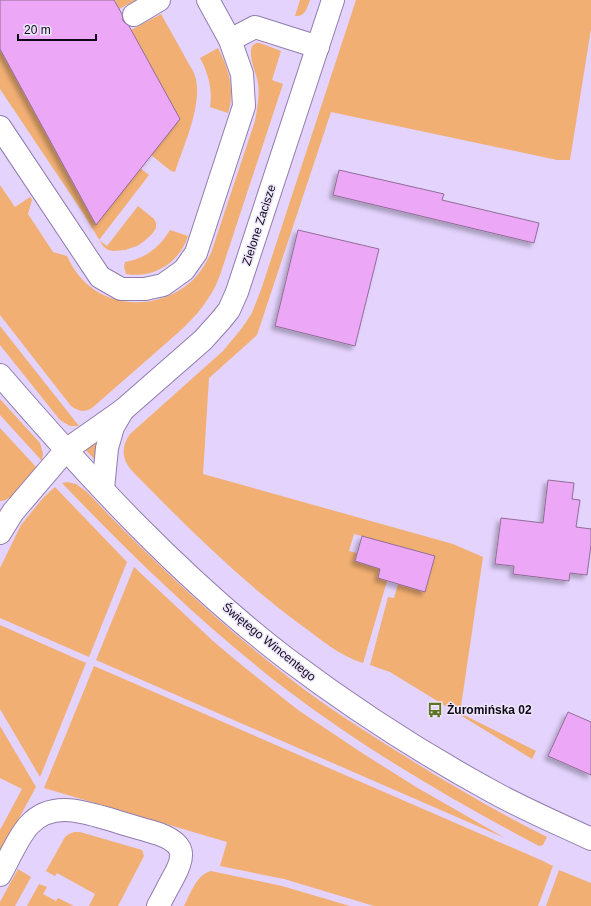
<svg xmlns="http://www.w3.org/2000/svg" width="591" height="906" viewBox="0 0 591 906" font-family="Arial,sans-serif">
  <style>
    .green { fill: #f1af73 }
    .building { fill: #eca7f6; stroke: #916d96; filter: url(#shadow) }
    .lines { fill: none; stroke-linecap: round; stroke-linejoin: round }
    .minor-casing { stroke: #907dad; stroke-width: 24 }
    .tertiary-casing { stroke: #907dad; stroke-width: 24 }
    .minor { stroke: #fff; stroke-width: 22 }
    .tertiary { stroke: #fff; stroke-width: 22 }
    .labels { text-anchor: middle; stroke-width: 3; stroke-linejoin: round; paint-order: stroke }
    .street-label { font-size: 12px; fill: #0f0819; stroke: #ece4f9 }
    .poi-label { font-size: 12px; font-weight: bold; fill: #0f0819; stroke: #ece4f9; text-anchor: start }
  </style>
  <defs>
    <filter id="shadow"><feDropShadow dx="-3.5" dy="3.5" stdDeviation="2" flood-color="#0004"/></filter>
  </defs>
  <rect width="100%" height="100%" fill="#e3d3fd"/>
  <!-- green -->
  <g class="green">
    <polygon points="115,0 136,0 119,9"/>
    <path d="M 300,0 L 310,0 C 307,8 305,17 295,16 Z"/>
    <path d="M 356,0 L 591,0 L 591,29 L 570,160 L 557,160 L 331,112 L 257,335 L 209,378 L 203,474 L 453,544 L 483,557 L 460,713 L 536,751 L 532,759 L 390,672 L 370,665 L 388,597 L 394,598 L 398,584 L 425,591 L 435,556 L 354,534 L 349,551 L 357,553 L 355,561 L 380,569 L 378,578 L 387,581 L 363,663 C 338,655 322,640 301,625 C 240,580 187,527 134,473 C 122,461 120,448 130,434 L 223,351 L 242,328 L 252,313 L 262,287 Z"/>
    <path d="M 161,14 L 194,73 C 205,100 184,144 175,172 L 171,171 L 151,155 L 131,30 Z"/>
    <path d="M 256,43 L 260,43 L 281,51 L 272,80 L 283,84 L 220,275 C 217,283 214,290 209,297 C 196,319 175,335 156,352 C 135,371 113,389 92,408 C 84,413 78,411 71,406 L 0,315 L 0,185 L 15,207 L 30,197 L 32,200 L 28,214 L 53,252 L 67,256 C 72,267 79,277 88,285 C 116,309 159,307 187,285 C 198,277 205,265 211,253 L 255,121 C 257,108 260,96 258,83 C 256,72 248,57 252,46 Z"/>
    <path d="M 218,48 C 228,67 236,92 228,113 L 210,107 C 213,91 208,72 200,58 Z"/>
    <polygon points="0,49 96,225 140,168 149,175 99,240 107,246 138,206 154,219 156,223 156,228 152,234 143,242 137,246 125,250 113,251 108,250 103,246 83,213 0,89"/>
    <path d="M 170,230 L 188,236 C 180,262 154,279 126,274 L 124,267 L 125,262 C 145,259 160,247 170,230 Z"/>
    <polygon points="0,326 79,426 70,426 60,420 0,345"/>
    <polygon points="0,399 40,443 43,453 42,461 0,415"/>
    <path d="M 0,428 L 37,468 C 28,478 14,501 0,501 Z"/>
    <polygon points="100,431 97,462 82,446"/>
    <path d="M 67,482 L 76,484 L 87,492 C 148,557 213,618 283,673 C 313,697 346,719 379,740 C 434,775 489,808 547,837 L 543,845 L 539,846 C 452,800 366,750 287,690 C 206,628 133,557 62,483 Z"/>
    <polygon points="55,487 127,562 89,657 0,618 0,568 21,525 43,498"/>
    <polygon points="134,567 213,641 244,667 298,710 359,751 416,787 505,838 96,660"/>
    <polygon points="0,625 86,663 40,777 0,709"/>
    <polygon points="94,666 543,861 553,866 538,906 374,906 284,879 220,866 227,842 44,788"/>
    <polygon points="0,726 36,787 0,853 0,830 22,789 0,778"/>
    <polygon points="74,832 80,832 142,850 144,856 118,906 89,906 95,894 57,873 55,876 46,871 65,837 69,834"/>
    <polygon points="18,869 31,877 15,906 0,906 0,902"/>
    <polygon points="559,870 591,883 591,906 546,906"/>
    <path d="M 211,871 L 282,886 L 350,906 L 184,906 C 191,893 196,875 211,871 Z"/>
    <polygon points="39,884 47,887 43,894 56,901 58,898 74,906 27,906"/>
  </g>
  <!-- building -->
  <g class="building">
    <polygon points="0,0 114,0 122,14 123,21 129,26 180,119 96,225 0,49"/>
    <polygon points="339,170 444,194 442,200 539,223 534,243 333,195"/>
    <polygon points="298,230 379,249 355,346 275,326"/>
    <polygon points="548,480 574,483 572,499 580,500 576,527 591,529 591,545 587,575 570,573 569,581 513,574 514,566 495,564 501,518 543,523"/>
    <polygon points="362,536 435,556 425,592 378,578 380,569 355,561"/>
    <polygon points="568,712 591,722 591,775 548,756"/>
  </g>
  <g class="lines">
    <defs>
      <g id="minor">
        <polyline points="134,15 159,0"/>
        <polyline points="230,40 255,27 318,47"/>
        <polyline points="0,127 100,277 121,289 145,289 163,285 184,270 196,253 244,106 242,74 230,40 208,0"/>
        <polyline points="103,489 107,448 113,427 123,410"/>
        <polyline points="0,533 13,512 66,450 123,410 203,340 221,320 229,310 237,292 333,0"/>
        <path d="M 0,875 C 8,861 18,837 29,825 C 52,800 84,812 112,820 C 127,825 143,829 159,834 C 185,844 186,855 173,878 C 168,887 163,897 158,906"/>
      </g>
      <path id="tertiary" d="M 0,375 C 88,477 180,577 287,659 C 352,708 423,754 495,793 C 526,810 559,824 591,839"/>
    </defs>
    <!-- minor casing -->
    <use href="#minor" class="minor-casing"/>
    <!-- tertiary casing -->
    <use href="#tertiary" class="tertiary-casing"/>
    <!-- minor -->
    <use href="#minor" class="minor"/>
    <!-- tertiary -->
    <use href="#tertiary" class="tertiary"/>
  </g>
  <!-- icons -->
  <defs>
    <symbol id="bus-bare" viewBox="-9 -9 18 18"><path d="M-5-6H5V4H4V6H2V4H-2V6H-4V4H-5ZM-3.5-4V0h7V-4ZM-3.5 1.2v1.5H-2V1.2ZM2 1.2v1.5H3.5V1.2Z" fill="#5f7423" stroke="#ece4f9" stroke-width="2.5" paint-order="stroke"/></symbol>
  </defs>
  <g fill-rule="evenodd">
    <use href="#bus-bare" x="424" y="699" width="22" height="22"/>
  </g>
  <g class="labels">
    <!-- street labels -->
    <g class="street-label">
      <text transform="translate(259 225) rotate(-72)" y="4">Zielone Zacisze</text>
      <text transform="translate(269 642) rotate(39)" y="4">Świętego Wincentego</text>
    </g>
    <!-- poi labels -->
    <g class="poi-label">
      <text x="447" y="714">Żuromińska 02</text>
    </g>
  </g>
  <!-- scale -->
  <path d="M18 34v6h78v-6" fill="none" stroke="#0f0819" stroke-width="2"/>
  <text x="24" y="34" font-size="12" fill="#0f0819" stroke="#ece4f9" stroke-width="3" paint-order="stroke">20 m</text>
</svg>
